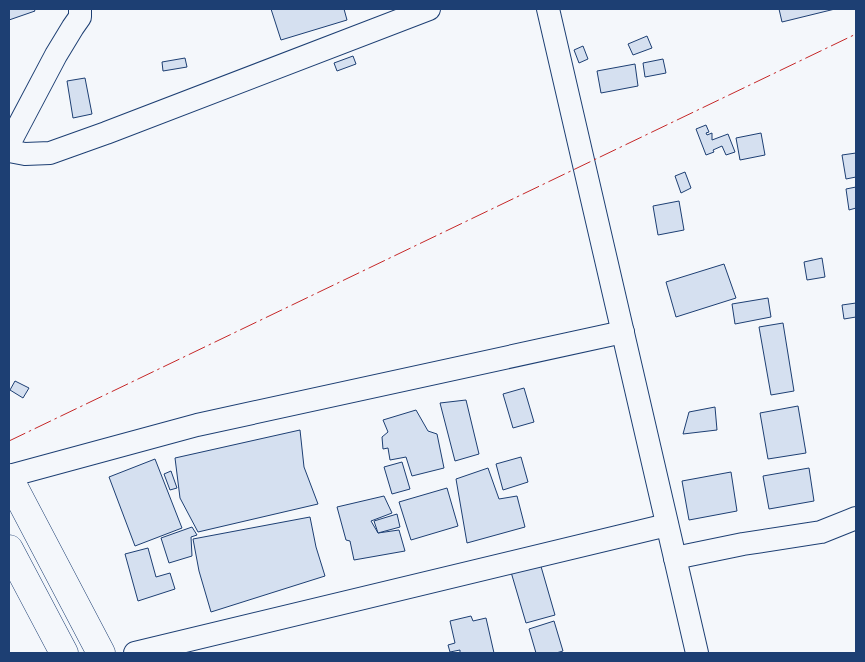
<svg xmlns="http://www.w3.org/2000/svg" width="865" height="662" viewBox="0 0 865 662" font-family="'Fira Sans Condensed',sans-serif">
  <style>
    .building { fill: #d5e0f0; stroke: #1d3f73 }
    .lines { fill: none; stroke-linecap: round; stroke-linejoin: round }
    .minor-casing { stroke: #1d3f73; stroke-width: 24 }
    .highway-casing { stroke: #1d3f73; stroke-width: 29 }
    .minor { stroke: #f4f7fb; stroke-width: 22 }
    .highway { stroke: #f4f7fb; stroke-width: 28 }
    .power { stroke: #c62828; stroke-width: 1; stroke-dasharray: 18 4 2.5 4; stroke-linecap: butt }
  </style>
  <rect width="100%" height="100%" fill="#f4f7fb"/>
  <!-- building -->
  <g class="building">
    <polygon points="9,9 34,9 35,11 9,20"/>
    <polygon points="271,9 344,9 347,20 281,40"/>
    <polygon points="779,9 835,9 782,22"/>
    <polygon points="647,36 652,48 633,55 628,44"/>
    <polygon points="583,46 588,59 579,63 574,50"/>
    <polygon points="353,56 356,64 337,71 334,63"/>
    <polygon points="185,58 187,67 163,71 162,62"/>
    <polygon points="663,59 666,73 645,77 643,63"/>
    <polygon points="635,64 638,86 601,93 597,71"/>
    <polygon points="85,78 92,114 73,118 67,81"/>
    <polygon points="706,125 709,132 706,133 707,135 712,133 712,140 728,134 735,152 726,155 722,146 713,150 714,152 706,155 696,129"/>
    <polygon points="761,133 765,155 740,160 736,138"/>
    <polygon points="856,153 856,177 846,179 842,155"/>
    <polygon points="685,172 691,188 681,193 675,176"/>
    <polygon points="856,187 856,208 849,210 846,189"/>
    <polygon points="679,201 684,230 658,235 653,206"/>
    <polygon points="822,258 825,277 807,280 804,262"/>
    <polygon points="724,264 736,298 676,317 666,282"/>
    <polygon points="768,298 771,317 735,324 732,304"/>
    <polygon points="856,303 856,317 844,319 842,305"/>
    <polygon points="783,323 794,391 771,395 759,327"/>
    <polygon points="15,381 29,388 23,398 10,390"/>
    <polygon points="524,388 534,422 513,428 503,394"/>
    <polygon points="466,400 479,454 455,461 440,403"/>
    <polygon points="798,406 806,453 768,459 760,413"/>
    <polygon points="715,407 717,430 683,434 689,412"/>
    <polygon points="416,410 428,431 437,434 444,468 412,476 406,457 390,460 388,448 383,449 382,437 388,432 383,420"/>
    <polygon points="300,430 304,467 318,504 198,532 180,498 175,458"/>
    <polygon points="521,457 528,482 503,490 496,464"/>
    <polygon points="155,459 182,528 135,546 109,477"/>
    <polygon points="402,462 410,489 392,494 384,467"/>
    <polygon points="488,468 499,499 517,496 525,527 467,543 456,479"/>
    <polygon points="809,468 814,501 769,509 763,476"/>
    <polygon points="171,471 177,488 170,490 164,474"/>
    <polygon points="731,472 737,511 689,520 682,481"/>
    <polygon points="447,488 458,526 411,540 399,502"/>
    <polygon points="384,496 392,513 371,521 378,533 399,530 405,551 354,560 350,541 346,540 337,507"/>
    <polygon points="397,514 400,527 378,533 374,521"/>
    <polygon points="310,517 316,547 325,576 211,612 199,571 193,539"/>
    <polygon points="192,527 197,535 191,537 192,556 169,563 161,538"/>
    <polygon points="148,548 156,577 170,573 175,589 138,601 125,554"/>
    <polygon points="540,563 555,615 526,623 511,572"/>
    <polygon points="471,616 473,621 486,618 494,653 460,653 460,650 450,652 448,645 455,643 450,621"/>
    <polygon points="554,621 563,651 556,653 536,653 529,629"/>
  </g>
  <g class="lines">
    <defs>
      <g id="minor">
        <polyline points="548,9 697,653"/>
        <polyline points="9,144 56,55 73,27 80,17 80,9"/>
        <polyline points="9,151 25,154 50,153 106,133 429,9"/>
        <polyline points="9,476 197,425 623,332"/>
        <polyline points="675,558 743,544 821,532 856,518"/>
        <polyline points="135,653 667,525"/>
      </g>
      <g id="highway">
        <polyline points="9,478 101,653"/>
        <polyline points="9,549 64,653"/>
      </g>
    </defs>
    <!-- minor casing -->
    <use href="#minor" class="minor-casing"/>
    <!-- highway casing -->
    <use href="#highway" class="highway-casing"/>
    <!-- minor -->
    <use href="#minor" class="minor"/>
    <!-- highway -->
    <use href="#highway" class="highway"/>
    <!-- power -->
    <polyline class="power" points="9,441 856,34"/>
  </g>
  <!-- border -->
  <rect width="865" height="662" fill="none" stroke="#1d3f73" stroke-width="20"/>
</svg>
